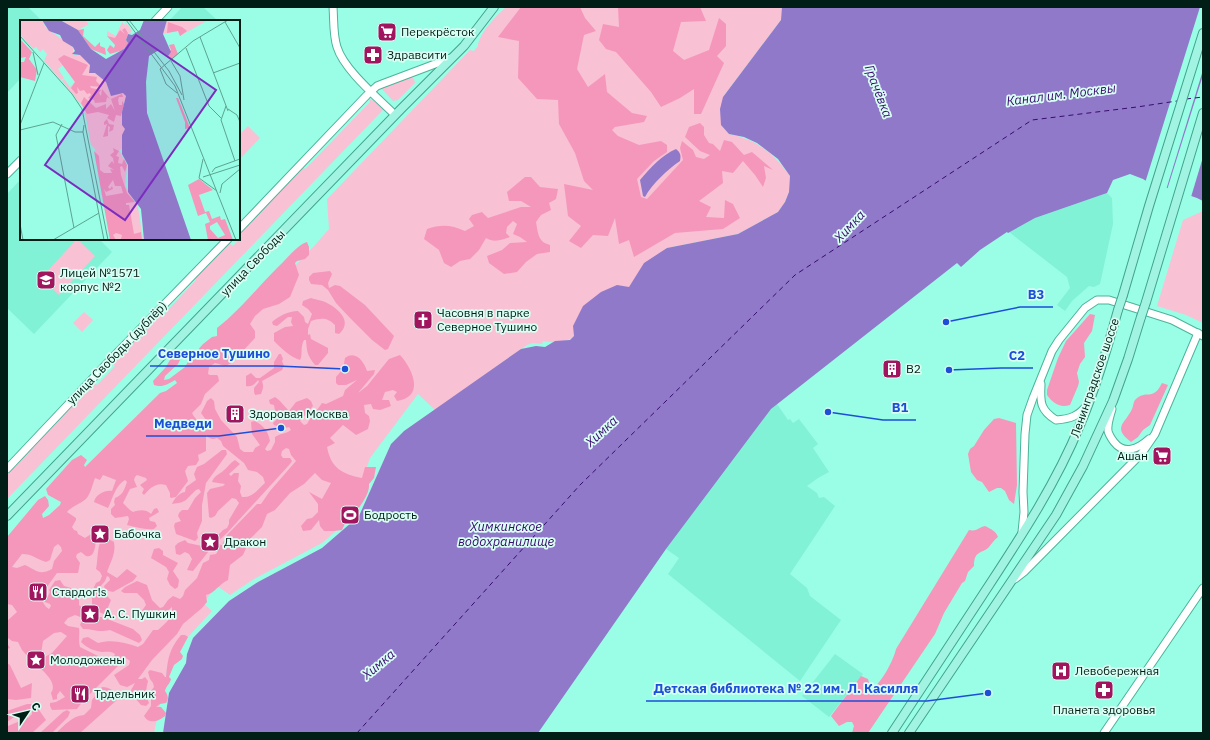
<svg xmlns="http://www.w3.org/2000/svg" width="1210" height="740" viewBox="0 0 1210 740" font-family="'IBM Plex Sans',sans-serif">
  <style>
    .built { fill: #82f2d7 }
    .green { fill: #f9c1d4 }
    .forest { fill: #f597bb; fill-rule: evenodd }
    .water { fill: #9079c9 }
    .pier { fill: #99fee5 }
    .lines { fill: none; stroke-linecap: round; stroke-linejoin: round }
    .ferry { stroke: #380b6e; stroke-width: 1; stroke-dasharray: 5 4; stroke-linecap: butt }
    .minor-casing { stroke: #4db39c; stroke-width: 9 }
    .major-casing { stroke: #41a48e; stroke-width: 10 }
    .minor { stroke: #fff; stroke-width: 7 }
    .major { stroke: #a2f4e2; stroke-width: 8 }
    .major-bridge-casing { stroke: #41a48e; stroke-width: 10; stroke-linecap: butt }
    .major-bridge { stroke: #a2f4e2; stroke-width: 8 }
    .labels { text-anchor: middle; stroke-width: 3.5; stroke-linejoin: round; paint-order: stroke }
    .poi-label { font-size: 12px; fill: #001d16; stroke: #d9fef3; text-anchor: start }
    .street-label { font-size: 12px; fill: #001d16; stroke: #d9fef3 }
    .water-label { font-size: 13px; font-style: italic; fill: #380b6e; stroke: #d9fef3 }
    .inset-river { fill: none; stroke: #9079c9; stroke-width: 2 }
    .inset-road { fill: none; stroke: #5ca492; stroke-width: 1 }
    .view { fill: #7b2cbf; fill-opacity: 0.15; stroke: #7b2cbf; stroke-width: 2 }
    .inset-edge { fill: none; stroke: #001d16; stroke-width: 2 }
    .leader { fill: none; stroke: #1d4ed8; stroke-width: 1.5 }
    .callout-dot { fill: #1d4ed8; stroke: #d9fef3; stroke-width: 1.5 }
    .callout-label { font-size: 13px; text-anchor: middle; font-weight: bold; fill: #1d4ed8; stroke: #d9fef3; stroke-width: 3.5; stroke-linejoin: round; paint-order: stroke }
  </style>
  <rect width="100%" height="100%" fill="#99fee5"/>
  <!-- built -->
  <g class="built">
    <polygon points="7,7 28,7 42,21 21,21 21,78 7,93"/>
    <polygon points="182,7 203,7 218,21 169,21"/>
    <polygon points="21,179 21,239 99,239 112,252 34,334 7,308 7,194"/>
    <polygon points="1107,193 1112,198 1113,224 1100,284 1094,287 1089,286 1072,301 1065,311 1057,305 1070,288 1067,277 1009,232 1035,218"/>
    <polygon points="777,404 788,420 790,419 793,423 799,419 818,444 813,448 829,472 818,478 807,486 817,493 819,498 824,497 835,506 790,574 807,588 810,596 841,620 800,681 668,574 679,558 666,549 771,409"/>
    <polygon points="835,654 863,674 829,717 802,696"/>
  </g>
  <!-- green -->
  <g class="green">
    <path d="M 506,7 L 782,7 L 781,20 L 723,97 L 729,134 C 758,140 773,153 790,176 L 789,192 L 785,202 L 778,212 L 738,234 L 667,248 L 636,278 L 629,287 L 573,326 L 574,336 C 567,343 553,343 543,341 L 542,344 L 533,343 L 527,345 L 435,410 L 418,394 L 370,458 L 349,520 L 322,543 L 254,579 L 230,595 L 217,586 L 203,603 L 212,611 L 175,651 L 169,660 L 154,733 L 7,733 L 7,562 L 218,347 L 315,245 L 329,229 L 327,199 L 470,50 L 474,51 L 478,46 L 478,44 C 482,30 495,17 506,7 Z"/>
    <polygon points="411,77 414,79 415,83 398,100 393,101 381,88"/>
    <polygon points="368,98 382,106 383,110 7,499 7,474 94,382 97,385 115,366 113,363 160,313 163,315 196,280 195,278 229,243 233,246 242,236 239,233 303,167 305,169 370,102"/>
    <polygon points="248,126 260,138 239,160 239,135"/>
    <polygon points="1203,211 1203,323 1186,315 1157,306 1183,220"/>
    <polygon points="77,239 95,256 59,295 41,278"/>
    <polygon points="84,312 93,320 82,332 73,323"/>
  </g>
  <!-- forest -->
  <g class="forest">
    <polygon points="521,7 580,7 585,18 596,31 584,35 577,69 588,87 605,74 607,92 632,113 647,116 644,122 615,127 612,130 618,136 639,145 661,141 667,145 667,152 654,161 637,179 641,197 647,199 683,160 680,148 682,141 693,150 696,157 704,159 710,155 700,151 685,137 689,127 700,123 704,127 704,135 709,143 713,144 720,151 724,140 732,142 744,155 752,152 773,170 764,166 766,178 763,187 755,175 743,161 733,173 722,171 723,183 699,201 711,207 706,217 724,218 725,200 733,204 740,218 723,229 675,233 634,257 629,240 619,244 615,218 608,236 593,235 581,248 569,241 581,226 568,216 564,184 593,190 584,181 575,153 559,124 558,100 537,99 518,78 519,41 498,37"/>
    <polygon points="618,7 700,7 706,21 681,22 673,51 684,60 709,50 719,18 726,24 726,46 717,56 724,63 701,114 694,114 694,89 680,98 661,107 651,92 616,52 606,49 599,40 603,24 619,27"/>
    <path d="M 525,177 L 531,177 L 540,187 L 558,189 L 556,199 L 549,203 L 551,210 L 541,215 L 536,222 C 538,233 538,242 550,245 L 550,252 L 537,254 L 526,262 L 517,272 L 504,274 L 489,263 L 487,256 L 502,250 L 510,243 L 527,242 L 520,237 L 513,234 L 517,224 L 513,221 L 507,227 L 506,233 L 510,237 C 502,240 494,243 486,238 L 479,250 L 470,259 L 460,261 L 451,267 L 444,263 L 439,250 L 424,239 L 427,229 C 442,224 451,225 465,231 L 474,226 L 469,219 L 472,215 L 482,212 L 488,218 L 521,207 L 531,207 L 521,201 L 509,201 L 507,192 Z"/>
    <path d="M 307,242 L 309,247 L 309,255 L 305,259 L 297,261 L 295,263 L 299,275 L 290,297 L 279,304 L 263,309 L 255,316 L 250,324 L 255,331 L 255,338 L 240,354 L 231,357 L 231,363 L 226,366 L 215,363 L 209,367 L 208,374 L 210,375 L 217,375 L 218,376 L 219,381 L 205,394 L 201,404 L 192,413 C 195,419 199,423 206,420 L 201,413 L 207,401 L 211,398 L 214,401 L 215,409 L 221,420 L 237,437 L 240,449 L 244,452 L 253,452 L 255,448 L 260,445 L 252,434 L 251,422 L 255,421 C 264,426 268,431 270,441 L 265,449 L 267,451 L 271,450 L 275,442 L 275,437 C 281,433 286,434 291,430 L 289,427 L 278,430 L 277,426 L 274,425 L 273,423 L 280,416 L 280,412 L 275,411 L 274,405 L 270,404 L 269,400 L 275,397 L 279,400 L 289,411 L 296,402 L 307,398 L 311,401 L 313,406 L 300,421 L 304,425 L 307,424 C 311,416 317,411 322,403 L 326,404 L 343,396 L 345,390 L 357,380 L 346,385 L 338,385 L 336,383 L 336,377 L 343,369 L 345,358 C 356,350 364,362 367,371 L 375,370 L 374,374 L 358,393 L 367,386 L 389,359 L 400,355 C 413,369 425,397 397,401 L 394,396 L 397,392 L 393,390 L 385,392 L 382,400 L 389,400 L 391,406 L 380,410 L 373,409 L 371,404 L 364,405 L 365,413 L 369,416 L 370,421 L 368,429 L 356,435 L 343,425 L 330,438 L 335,443 L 327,447 C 331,468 342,474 362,478 L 365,467 L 376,467 L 374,478 L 369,484 C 370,493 362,503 357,511 L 352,505 C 348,513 347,521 342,530 L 334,531 L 324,531 L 320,526 L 319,520 L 311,530 L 303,531 L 301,526 L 307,519 L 312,518 L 318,512 L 318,504 L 309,492 L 322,499 L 331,483 L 322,480 L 315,473 L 304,484 L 290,493 L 275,510 L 267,514 L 262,527 L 250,539 L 243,555 L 230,565 L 228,580 C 219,584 215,593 206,595 L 207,602 L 202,608 L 183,624 L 177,634 L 152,660 L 138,679 L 142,679 L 145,677 L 148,681 C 146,689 145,695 149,703 L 146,706 L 141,705 L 130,692 L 135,683 L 127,687 L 120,685 L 114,675 L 129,665 L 130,661 L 126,658 L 83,701 L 77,709 L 52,710 L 50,706 L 50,703 L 56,702 L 65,697 L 60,691 L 57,695 L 57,699 L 53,700 L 51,693 C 58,683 44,672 37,665 L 37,663 L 41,659 L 52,653 L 67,636 L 61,632 L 54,633 L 43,641 L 41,654 L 34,653 L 29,658 L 22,650 L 18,642 L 12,641 L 8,638 L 7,643 L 10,648 L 7,649 L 7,621 L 17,612 L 12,605 L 7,604 L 7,537 L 38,500 L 45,496 L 48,500 L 49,506 L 42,514 L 43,518 L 49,515 L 60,505 L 61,502 L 48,495 L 46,489 L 72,460 L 81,455 L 87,460 L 84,465 L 85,467 L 160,393 L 166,391 L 177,383 L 175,380 C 168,384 162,388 154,385 L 153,381 L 166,367 L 171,358 L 177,356 L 180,360 L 178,364 L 165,376 L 164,380 L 169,379 L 185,367 L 189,360 L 203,344 L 212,337 L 217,336 L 217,328 C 239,311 257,288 277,268 C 284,262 298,244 307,242 ZM 206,435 C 210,439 212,440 217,438 L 221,441 L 223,446 L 244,463 L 248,470 L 257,472 L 263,477 L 265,483 C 258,489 253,498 242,497 L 240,492 L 241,486 L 238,481 L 239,473 L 234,473 L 231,476 L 229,474 L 240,464 L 235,460 C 230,463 227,468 223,471 C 218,475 214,476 212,482 L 225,484 L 223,486 L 210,489 L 207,493 L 209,517 L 211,518 L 215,516 L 218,511 L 232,498 L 236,499 L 239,503 L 229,520 L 229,524 L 227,528 L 223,530 L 212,541 L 202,546 L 188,543 L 185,540 L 178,543 L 175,546 L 176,554 L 180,555 L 185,552 L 189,554 L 192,559 L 187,570 L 193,571 L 212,547 L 227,533 L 290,464 L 292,461 L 290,458 L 283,458 L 281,455 L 282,451 L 286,448 L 289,449 L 291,455 L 296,461 L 270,491 L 261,504 L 257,504 L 227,535 L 222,545 L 221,545 L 217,543 L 215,546 L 218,551 L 216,554 L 210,555 L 209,560 L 203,563 L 197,578 L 185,590 L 183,596 L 180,599 L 173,596 L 168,600 L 163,607 L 160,608 L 152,600 L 147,585 L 137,581 L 125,587 L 121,591 L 124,593 L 137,593 L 144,600 L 146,605 L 141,612 L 149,617 L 160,619 C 165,616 167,611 172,607 C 173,618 165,624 158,630 L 153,630 L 143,644 L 138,647 C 125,642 111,639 98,643 L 88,637 L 83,638 L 81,642 C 87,648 94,651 102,652 C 107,652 111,651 115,654 L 113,659 L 106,665 L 103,664 L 102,658 L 80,647 C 78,641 80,635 79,628 L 68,626 L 64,623 L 68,618 L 75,615 L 83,618 L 80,625 L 83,629 C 95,629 97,633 110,630 L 139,643 L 142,640 L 140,635 L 133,629 L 102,617 L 93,617 L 79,605 L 79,594 L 78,590 L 64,586 L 60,580 L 55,581 L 49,590 L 50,592 L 48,596 L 44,599 L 45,602 L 50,604 L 51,606 L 49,609 C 44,606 42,601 41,595 L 57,573 L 78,573 L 80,563 L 76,557 L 77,554 L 81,552 C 83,553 84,555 86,556 C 97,559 95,539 97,534 L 94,532 L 85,538 L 78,534 L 77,531 L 74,530 L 72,527 L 76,520 L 76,518 L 67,512 C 72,506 80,504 86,499 C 91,493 92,486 95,478 L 100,480 L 103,475 L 116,480 L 112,491 C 105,490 96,494 94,502 L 108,508 C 113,498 115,486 125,480 L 127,482 C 124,490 123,495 115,498 L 114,502 L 115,505 L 111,509 L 111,514 L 115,518 L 128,516 L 129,519 L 127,525 C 136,527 145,530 154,529 L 157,526 L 155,522 L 150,521 L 149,518 L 159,512 L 157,508 L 154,509 L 151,514 C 146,509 139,510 133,512 L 130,510 L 123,503 L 130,489 L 137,487 L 134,480 L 135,477 L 137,475 L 146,478 L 147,480 L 140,485 L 144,489 L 142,493 L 144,495 C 150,488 156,482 166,485 L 170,493 L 170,497 L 171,498 L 176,497 L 188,481 L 185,471 L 188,466 L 196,465 L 199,460 L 198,455 L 206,451 ZM 58,544 L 61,547 L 62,551 L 54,561 L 52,569 C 39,576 36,570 25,565 L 17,568 L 12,567 L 22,554 C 33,554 36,559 46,562 L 50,560 L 54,547 Z"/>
    <polygon points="330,271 332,274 328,283 329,288 335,285 340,286 365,305 394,336 388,349 385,350 372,340 351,319 336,303 328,290 322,285 311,284 309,280 309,277 313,273"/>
    <path d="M 311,298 C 317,300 322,300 327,303 C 339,309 353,322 339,334 L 335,333 L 335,325 C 327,317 321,318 311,321 L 308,329 L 308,335 L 310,334 L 311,339 L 328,348 L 328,353 L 318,365 L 315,365 C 307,355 307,352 306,340 L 304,340 C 300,347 303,355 300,360 C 290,357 281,348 274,341 L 274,333 L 285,327 L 293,326 L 291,322 L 292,317 L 288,317 L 277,326 L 273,325 L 272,322 C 279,316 288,311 298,311 L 304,317 L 305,322 L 308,324 L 312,314 L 308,309 L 302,305 L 303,301 Z"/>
    <path d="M 1090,314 L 1095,315 L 1092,331 L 1084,343 L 1085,357 L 1080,364 L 1077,373 L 1079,382 L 1078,386 L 1070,405 C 1059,408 1053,403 1047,395 L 1047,390 L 1058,358 L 1066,341 Z"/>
    <path d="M 279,354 L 281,354 L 283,359 L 282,361 L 284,366 L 282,370 L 262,381 C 264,386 263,389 261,394 L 255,395 L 254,392 L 254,388 L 259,382 L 258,380 C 255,384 252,387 246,386 L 246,376 L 251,373 L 256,378 L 260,378 L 274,368 L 274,362 Z"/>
    <path d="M 1162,383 L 1168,385 L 1150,425 L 1143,430 L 1138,437 L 1131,442 C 1112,427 1125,424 1132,409 C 1134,404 1133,401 1137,398 C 1148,390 1153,401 1162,383 Z"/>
    <polygon points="999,418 1016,423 1017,485 1014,504 1009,500 1005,491 1001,488 997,488 989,492 982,482 977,480 971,472 968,454 970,449 974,446 984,430 994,419"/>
    <path d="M 222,450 L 226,450 L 227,454 L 206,483 L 202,505 L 202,521 L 197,533 L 198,538 L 195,541 L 176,534 L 174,526 L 175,523 L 181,521 L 178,516 L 179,513 L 182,510 L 188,510 L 195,498 L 201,492 L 199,489 L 196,490 C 185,500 188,502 172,504 C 174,499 179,493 185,492 L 186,487 L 196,480 L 194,474 L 197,467 L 204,464 Z"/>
    <path d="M 985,526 C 991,529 996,531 998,537 C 994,540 992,543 989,547 C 982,554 974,550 974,566 L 968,572 L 965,581 L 962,583 L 944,613 L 935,634 L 868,733 L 852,733 L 854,726 L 852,722 L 847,722 L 839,726 L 831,716 L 861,676 L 868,679 L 869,683 L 862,694 C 877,693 893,662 896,649 L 969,530 C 977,532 979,527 985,526 Z"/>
    <path d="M 107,538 L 114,542 C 116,554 111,560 107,572 L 117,578 L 127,569 L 137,576 L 133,581 L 113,592 L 105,590 L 104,586 L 110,580 L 109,577 L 107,576 L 105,581 L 99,588 L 111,600 L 106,612 L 104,614 L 96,611 L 92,608 L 92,598 L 95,592 L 93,589 L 96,583 L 100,581 L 102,576 L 100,572 L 96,569 C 98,559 97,549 101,540 Z"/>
    <polygon points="159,548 163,551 163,555 178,563 173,571 179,580 178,587 175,589 170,585 167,579 169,572 166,567 151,558 154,549"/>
    <path d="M 181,635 L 185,635 L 188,637 L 180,652 L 183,656 L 182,659 L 174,665 L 169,677 L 171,679 C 170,684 166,686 165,691 C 168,695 169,699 166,703 L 160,704 L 156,707 L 161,707 L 166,713 L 165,716 C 159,721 149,725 144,716 L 151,706 L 151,691 L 154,687 L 153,683 L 150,679 L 148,672 L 150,670 L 162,673 L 165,677 L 166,677 C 168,658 169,650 181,635 Z"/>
    <polygon points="7,663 10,665 21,688 32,683 31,698 16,700 7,699"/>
    <path d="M 102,687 C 110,687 115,691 118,699 L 80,733 L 56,733 C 65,725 72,716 84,715 L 91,708 L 92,700 Z"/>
    <polygon points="27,704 37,704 39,710 46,720 32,733 7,733 8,726 20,721 24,715 26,715 28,718 32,714 32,711 20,713 7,722 7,711"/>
    <polygon points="67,710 70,712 68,717 52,733 40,733 63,712"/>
  </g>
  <!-- water -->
  <g class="water">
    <polygon points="782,7 1203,7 1203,201 1197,198 1171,189 1151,184 1143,179 1130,174 1113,180 1107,193 1035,218 1008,233 1007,232 980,250 961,267 957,263 771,409 666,549 538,733 163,733 169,693 186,663 187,654 193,638 229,601 258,582 322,548 359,516 391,444 404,431 521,349 536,346 545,347 555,341 570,340 574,336 573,326 583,306 601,292 617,285 629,287 644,263 667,248 738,234 778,212 785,202 789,192 790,176 778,159 757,143 744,137 729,134 721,125 720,109 723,97 781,20"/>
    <path d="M 676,149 C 681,153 681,156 680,161 C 668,169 652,184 645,197 L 643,196 L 640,180 C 650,168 662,155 676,149 Z"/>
  </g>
  <!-- pier -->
  <g class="pier">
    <polygon points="1200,7 1203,7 1203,70 1166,190 1150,186 1145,183"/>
    <polygon points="1203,75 1203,157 1191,197 1167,190"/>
  </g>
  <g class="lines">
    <!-- ferry -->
    <g class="ferry">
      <polyline points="1186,99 1203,97"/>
      <polyline points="357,733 580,485 795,275 1032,120 1137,107 1177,101"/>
    </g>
    <defs>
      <g id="minor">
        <path d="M 333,7 C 334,20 333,35 337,47 C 344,70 378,98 395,115"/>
        <polyline points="155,21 168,7"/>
        <polyline points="7,174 21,160"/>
        <polyline points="239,229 367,95 377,86 382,84 451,58"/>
        <path d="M 1041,384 C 1040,402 1040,410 1056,420 C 1070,419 1079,416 1087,405"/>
        <path d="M 1112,409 C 1110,416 1107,424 1108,431 C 1109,435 1111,438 1114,442 C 1124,455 1138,449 1149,439"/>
        <polyline points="7,469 112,358 228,239"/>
        <polyline points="1022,532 1024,512 1023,492 1025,434 1027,415 1033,398 1052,351 1059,340 1085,308 1097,300 1109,300 1172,320 1203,336"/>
        <polyline points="1015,579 1024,572 1142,453 1155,434 1198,333"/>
        <polyline points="1104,733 1203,588"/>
      </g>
      <g id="major">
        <polyline points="1123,295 1149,206 1203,33"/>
        <polyline points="1146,302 1203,113"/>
        <polyline points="7,516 401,109 464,46 494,7"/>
        <path d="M 892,733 C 922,687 952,642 982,596 C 1018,541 1055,486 1080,425 C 1096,388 1107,349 1118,310"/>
        <polyline points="909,733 1056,515 1083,466 1113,401 1128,359 1141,317"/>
      </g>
    </defs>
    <!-- minor casing -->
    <use href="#minor" class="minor-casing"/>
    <!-- major casing -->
    <use href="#major" class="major-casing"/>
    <!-- minor -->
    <use href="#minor" class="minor"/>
    <!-- major -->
    <use href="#major" class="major"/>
    <defs>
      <g id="major-bridge">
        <polyline points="1118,310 1123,295"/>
        <polyline points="1141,317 1146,302"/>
      </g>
    </defs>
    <!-- major-bridge casing -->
    <use href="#major-bridge" class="major-bridge-casing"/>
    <!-- major-bridge -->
    <use href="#major-bridge" class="major-bridge"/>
  </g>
  <!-- icons -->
  <defs>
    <symbol id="supermarket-square" viewBox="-11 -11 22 22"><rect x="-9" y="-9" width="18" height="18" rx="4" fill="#a1155e" stroke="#d9fef3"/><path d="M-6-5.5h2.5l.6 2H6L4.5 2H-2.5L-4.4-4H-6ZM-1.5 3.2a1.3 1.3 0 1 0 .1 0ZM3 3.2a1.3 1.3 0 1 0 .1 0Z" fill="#fff"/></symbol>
    <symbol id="pharmacy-square" viewBox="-11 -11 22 22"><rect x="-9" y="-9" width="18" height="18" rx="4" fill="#a1155e" stroke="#d9fef3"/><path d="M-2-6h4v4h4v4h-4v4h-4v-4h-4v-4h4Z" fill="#fff"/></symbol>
    <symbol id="school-square" viewBox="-11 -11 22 22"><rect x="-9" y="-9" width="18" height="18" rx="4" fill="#a1155e" stroke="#d9fef3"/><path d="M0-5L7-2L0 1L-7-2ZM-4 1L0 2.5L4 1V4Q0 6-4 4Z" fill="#fff"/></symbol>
    <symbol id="church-square" viewBox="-11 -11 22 22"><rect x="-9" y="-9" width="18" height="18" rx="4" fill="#a1155e" stroke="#d9fef3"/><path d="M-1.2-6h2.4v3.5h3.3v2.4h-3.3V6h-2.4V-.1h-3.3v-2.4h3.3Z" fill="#fff"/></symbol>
    <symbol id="building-square" viewBox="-11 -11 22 22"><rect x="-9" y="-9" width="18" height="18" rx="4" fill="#a1155e" stroke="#d9fef3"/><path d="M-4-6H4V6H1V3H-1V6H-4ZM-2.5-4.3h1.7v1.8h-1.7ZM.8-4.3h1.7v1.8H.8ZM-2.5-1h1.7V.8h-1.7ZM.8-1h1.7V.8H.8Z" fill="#fff"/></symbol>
    <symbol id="stadium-square" viewBox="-11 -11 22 22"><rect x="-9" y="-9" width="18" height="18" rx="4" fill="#a1155e" stroke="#d9fef3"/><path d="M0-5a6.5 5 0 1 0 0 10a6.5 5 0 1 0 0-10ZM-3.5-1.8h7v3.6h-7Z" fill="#fff"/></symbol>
    <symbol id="sight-square" viewBox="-11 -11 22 22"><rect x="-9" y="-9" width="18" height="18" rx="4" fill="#a1155e" stroke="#d9fef3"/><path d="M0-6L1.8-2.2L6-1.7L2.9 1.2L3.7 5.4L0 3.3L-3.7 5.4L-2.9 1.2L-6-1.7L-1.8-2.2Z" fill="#fff"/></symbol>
    <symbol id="restaurant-square" viewBox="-11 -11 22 22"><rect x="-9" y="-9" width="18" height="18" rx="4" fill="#a1155e" stroke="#d9fef3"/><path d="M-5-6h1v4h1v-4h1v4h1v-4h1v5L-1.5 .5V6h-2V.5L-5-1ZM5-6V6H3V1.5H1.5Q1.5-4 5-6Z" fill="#fff"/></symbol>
    <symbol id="hospital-square" viewBox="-11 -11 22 22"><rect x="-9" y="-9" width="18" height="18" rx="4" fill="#a1155e" stroke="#d9fef3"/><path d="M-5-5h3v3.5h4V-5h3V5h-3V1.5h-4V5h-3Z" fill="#fff"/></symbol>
  </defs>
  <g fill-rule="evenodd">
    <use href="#supermarket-square" x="376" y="21" width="22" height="22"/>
    <use href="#pharmacy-square" x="362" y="44" width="22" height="22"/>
    <use href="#school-square" x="35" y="269" width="22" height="22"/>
    <use href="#church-square" x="412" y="309" width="22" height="22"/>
    <use href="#building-square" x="881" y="358" width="22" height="22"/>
    <use href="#building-square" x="224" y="403" width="22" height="22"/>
    <use href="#supermarket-square" x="1151" y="445" width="22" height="22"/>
    <use href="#stadium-square" x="339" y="504" width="22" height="22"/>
    <use href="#sight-square" x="89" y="523" width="22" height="22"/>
    <use href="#sight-square" x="199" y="531" width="22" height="22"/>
    <use href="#restaurant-square" x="27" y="581" width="22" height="22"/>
    <use href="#sight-square" x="79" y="603" width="22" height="22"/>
    <use href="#sight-square" x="25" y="649" width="22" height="22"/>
    <use href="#hospital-square" x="1050" y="660" width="22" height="22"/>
    <use href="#pharmacy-square" x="1093" y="679" width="22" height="22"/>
    <use href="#restaurant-square" x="69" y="683" width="22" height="22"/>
  </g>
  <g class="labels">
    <!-- poi labels -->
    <g class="poi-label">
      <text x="401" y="36">Перекрёсток</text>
      <text x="387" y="59">Здравсити</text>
      <text x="60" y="277">Лицей №1571<tspan x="60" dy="14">корпус №2</tspan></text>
      <text x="437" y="317">Часовня в парке<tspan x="437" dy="14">Северное Тушино</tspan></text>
      <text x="906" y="373">B2</text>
      <text x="249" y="418">Здоровая Москва</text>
      <text x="1148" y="460" text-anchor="end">Ашан</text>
      <text x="364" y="519">Бодрость</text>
      <text x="114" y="538">Бабочка</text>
      <text x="224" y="546">Дракон</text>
      <text x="52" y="596">Стардог!s</text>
      <text x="104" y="618">А. С. Пушкин</text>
      <text x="50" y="664">Молодожены</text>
      <text x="1075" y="675">Левобережная</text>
      <text x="94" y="698">Трдельник</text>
      <text x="1104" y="714" text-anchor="middle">Планета здоровья</text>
    </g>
    <!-- street labels -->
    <g class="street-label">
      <text transform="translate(253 263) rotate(-46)" y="4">улица Свободы</text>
      <text transform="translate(117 353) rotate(-46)" y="4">улица Свободы (дублёр)</text>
      <text transform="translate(1095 378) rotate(-71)" y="4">Ленинградское шоссе</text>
    </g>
    <!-- water labels -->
    <g class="water-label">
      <text transform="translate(879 91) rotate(69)" y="5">Грачёвка</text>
      <text transform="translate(1061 94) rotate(-7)" y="5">Канал им. Москвы</text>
      <text transform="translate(849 226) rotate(-47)" y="5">Химка</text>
      <text transform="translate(601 431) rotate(-43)" y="5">Химка</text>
      <text x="506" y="531">Химкинское<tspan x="506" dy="15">водохранилище</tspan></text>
      <text transform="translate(378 664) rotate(-40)" y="5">Химка</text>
    </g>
  </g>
  <!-- overview -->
  <g transform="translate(20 20)">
    <rect width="220" height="220" fill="#99fee5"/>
    <path d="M 0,0 L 22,0 L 26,8 L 53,27 L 53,35 L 60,35 L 70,45 L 69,52 L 75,53 L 86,62 L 90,74 L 104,73 L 106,76 L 102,92 L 105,109 L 102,129 L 99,130 L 107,146 L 105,166 L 118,187 L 123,220 L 92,220 L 75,129 L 71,125 L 66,97 L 63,87 L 42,61 L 44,59 L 50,67 L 55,62 L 43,45 L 38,49 L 44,58 L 41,60 L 24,41 L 27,34 L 23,29 L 20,32 L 16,27 L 13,29 L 0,14 ZM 40,0 L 65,0 L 69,4 L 58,10 ZM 147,0 L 188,0 L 160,16 L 158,11 L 143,14 ZM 105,1 L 112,11 L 110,13 L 115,14 L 108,14 L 107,10 L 105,14 L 101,12 L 95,18 L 87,16 L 87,11 L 96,16 L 102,2 L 106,6 Z" fill="#f9c1d4"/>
    <path d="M 148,2 L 162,7 L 167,11 L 160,16 L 158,11 L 147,13 ZM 105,8 L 108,13 L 106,20 L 108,23 L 103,30 L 90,34 L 87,30 L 90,25 L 94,28 L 95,25 L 87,16 L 95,18 L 100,10 L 105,14 L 102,10 ZM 64,9 L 63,16 L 75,27 L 80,22 L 80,26 L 85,28 L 86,35 L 71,29 L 58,10 ZM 0,19 L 12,32 L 9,39 L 17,50 L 15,61 L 0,57 L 0,42 L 4,42 L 6,37 L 0,38 ZM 154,24 L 158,34 L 151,40 L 144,32 L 151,30 L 149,25 ZM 44,35 L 68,45 L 62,55 L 77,57 L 76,61 L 82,67 L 70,66 L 71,68 L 81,70 L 79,73 L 81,76 L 82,69 L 90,79 L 87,77 L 86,82 L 75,83 L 74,80 L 68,78 L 71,75 L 70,73 L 67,74 L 64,70 L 60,71 L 57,67 L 58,73 L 56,74 L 51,68 L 55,62 L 38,39 ZM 102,74 L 103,77 L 99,77 L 98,80 L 99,85 L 102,85 L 102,81 L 104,84 L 101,96 L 96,95 L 94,102 L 87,98 L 89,95 L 78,92 L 67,94 L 61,83 L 64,77 L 76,88 L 86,84 L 86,89 L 91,84 L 95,91 L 91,79 ZM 156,78 L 158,78 L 170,108 L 165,109 L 165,102 ZM 87,99 L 89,104 L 94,105 L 93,110 L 89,112 L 90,107 L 88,106 L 88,116 L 83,117 L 87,104 L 84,105 L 84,102 ZM 93,128 L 99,131 L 96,136 L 99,137 L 98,143 L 102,144 L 104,139 L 107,145 L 105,152 L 102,146 L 100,147 L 101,155 L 107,173 L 115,182 L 106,183 L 106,185 L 109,185 L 114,214 L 121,212 L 122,220 L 115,220 L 114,216 L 115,220 L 101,219 L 102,215 L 96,213 L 93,215 L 96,220 L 90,220 L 74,131 L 79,136 L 80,150 L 84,153 L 92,153 L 90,149 L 94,150 L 88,146 L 92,141 L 94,144 L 93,138 L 90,135 L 94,132 ZM 93,160 L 95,166 L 101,166 L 103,173 L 86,176 L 84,169 L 86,172 L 93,169 L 92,166 L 90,169 L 88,167 ZM 179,159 L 193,170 L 179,175 L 185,192 L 189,191 L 192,199 L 200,196 L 201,200 L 205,199 L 213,220 L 188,220 L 185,204 L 190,202 L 186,193 L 178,196 L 168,165 ZM 197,202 L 205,215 L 198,218 L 190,209 L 190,206 Z" fill="#f597bb" fill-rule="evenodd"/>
    <path d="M 22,0 L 40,0 L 58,10 L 71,29 L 86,39 L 104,29 L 108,23 L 106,20 L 108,14 L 112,15 L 120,10 L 124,0 L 147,0 L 143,14 L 151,32 L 148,36 L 139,30 L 129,36 L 126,62 L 127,93 L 171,220 L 124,220 L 121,189 L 108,172 L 108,145 L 102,134 L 102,115 L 105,109 L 102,105 L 102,92 L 106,76 L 103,73 L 91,76 L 86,62 L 75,53 L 69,53 L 70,45 L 60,35 L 52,34 L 55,31 L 53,27 L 43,21 L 40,15 L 29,11 Z" fill="#9079c9"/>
    <path class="inset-river" d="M 127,21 L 137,0M 125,26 L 116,43 L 115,80 L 144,220"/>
    <path class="inset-road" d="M 106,0 L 155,66 L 216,220M 109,0 L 149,51 L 162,75M 205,2 L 220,28M 0,16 L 52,74 L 62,89 L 88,220M 180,17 L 208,91M 166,28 L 189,86 L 201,98M 13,32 L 18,55M 151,41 L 160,56 L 164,80M 193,53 L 220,43M 157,73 L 146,64 L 140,49 L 173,21 L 208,0M 206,86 L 201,100 L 215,141M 208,89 L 217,95 L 220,102M 42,104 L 36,115 L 54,208M 0,105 L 24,43M 64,105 L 63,112 L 84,220M 0,110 L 33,102 L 55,112 L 63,112M 183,139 L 179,158 L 197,171M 192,152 L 195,148 L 220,139M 183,157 L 220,145M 200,173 L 202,164 L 220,149M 0,204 L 3,220M 33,220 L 79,193"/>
    <path class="view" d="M 116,15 L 196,70 L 105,200 L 25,145 Z"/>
    <rect width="220" height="220" class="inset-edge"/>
  </g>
  <!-- callouts -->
  <path class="leader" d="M946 322L1020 307H1053M345 369L278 366H150M949 370L1001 368H1033M828 412L883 420H916M281 428L219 436H146M988 693L927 701H646"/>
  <g class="callout-dot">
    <circle cx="946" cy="322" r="4"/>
    <circle cx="345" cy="369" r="4"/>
    <circle cx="949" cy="370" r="4"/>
    <circle cx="828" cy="412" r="4"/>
    <circle cx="281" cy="428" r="4"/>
    <circle cx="988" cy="693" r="4"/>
  </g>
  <g class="callout-label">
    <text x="1036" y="299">B3</text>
    <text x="214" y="358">Северное Тушино</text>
    <text x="1017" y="360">C2</text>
    <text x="900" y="412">B1</text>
    <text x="183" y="428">Медведи</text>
    <text x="786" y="693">Детская библиотека № 22 им. Л. Касилля</text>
  </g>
  <!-- border -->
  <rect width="1210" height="740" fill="none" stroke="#001d16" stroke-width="16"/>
  <!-- north arrow -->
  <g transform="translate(28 712) rotate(55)" stroke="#d9fef3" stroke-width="3" paint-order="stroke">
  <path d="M0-3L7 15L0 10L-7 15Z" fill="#001d16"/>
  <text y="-6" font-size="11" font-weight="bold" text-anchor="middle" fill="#001d16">С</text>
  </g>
</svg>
